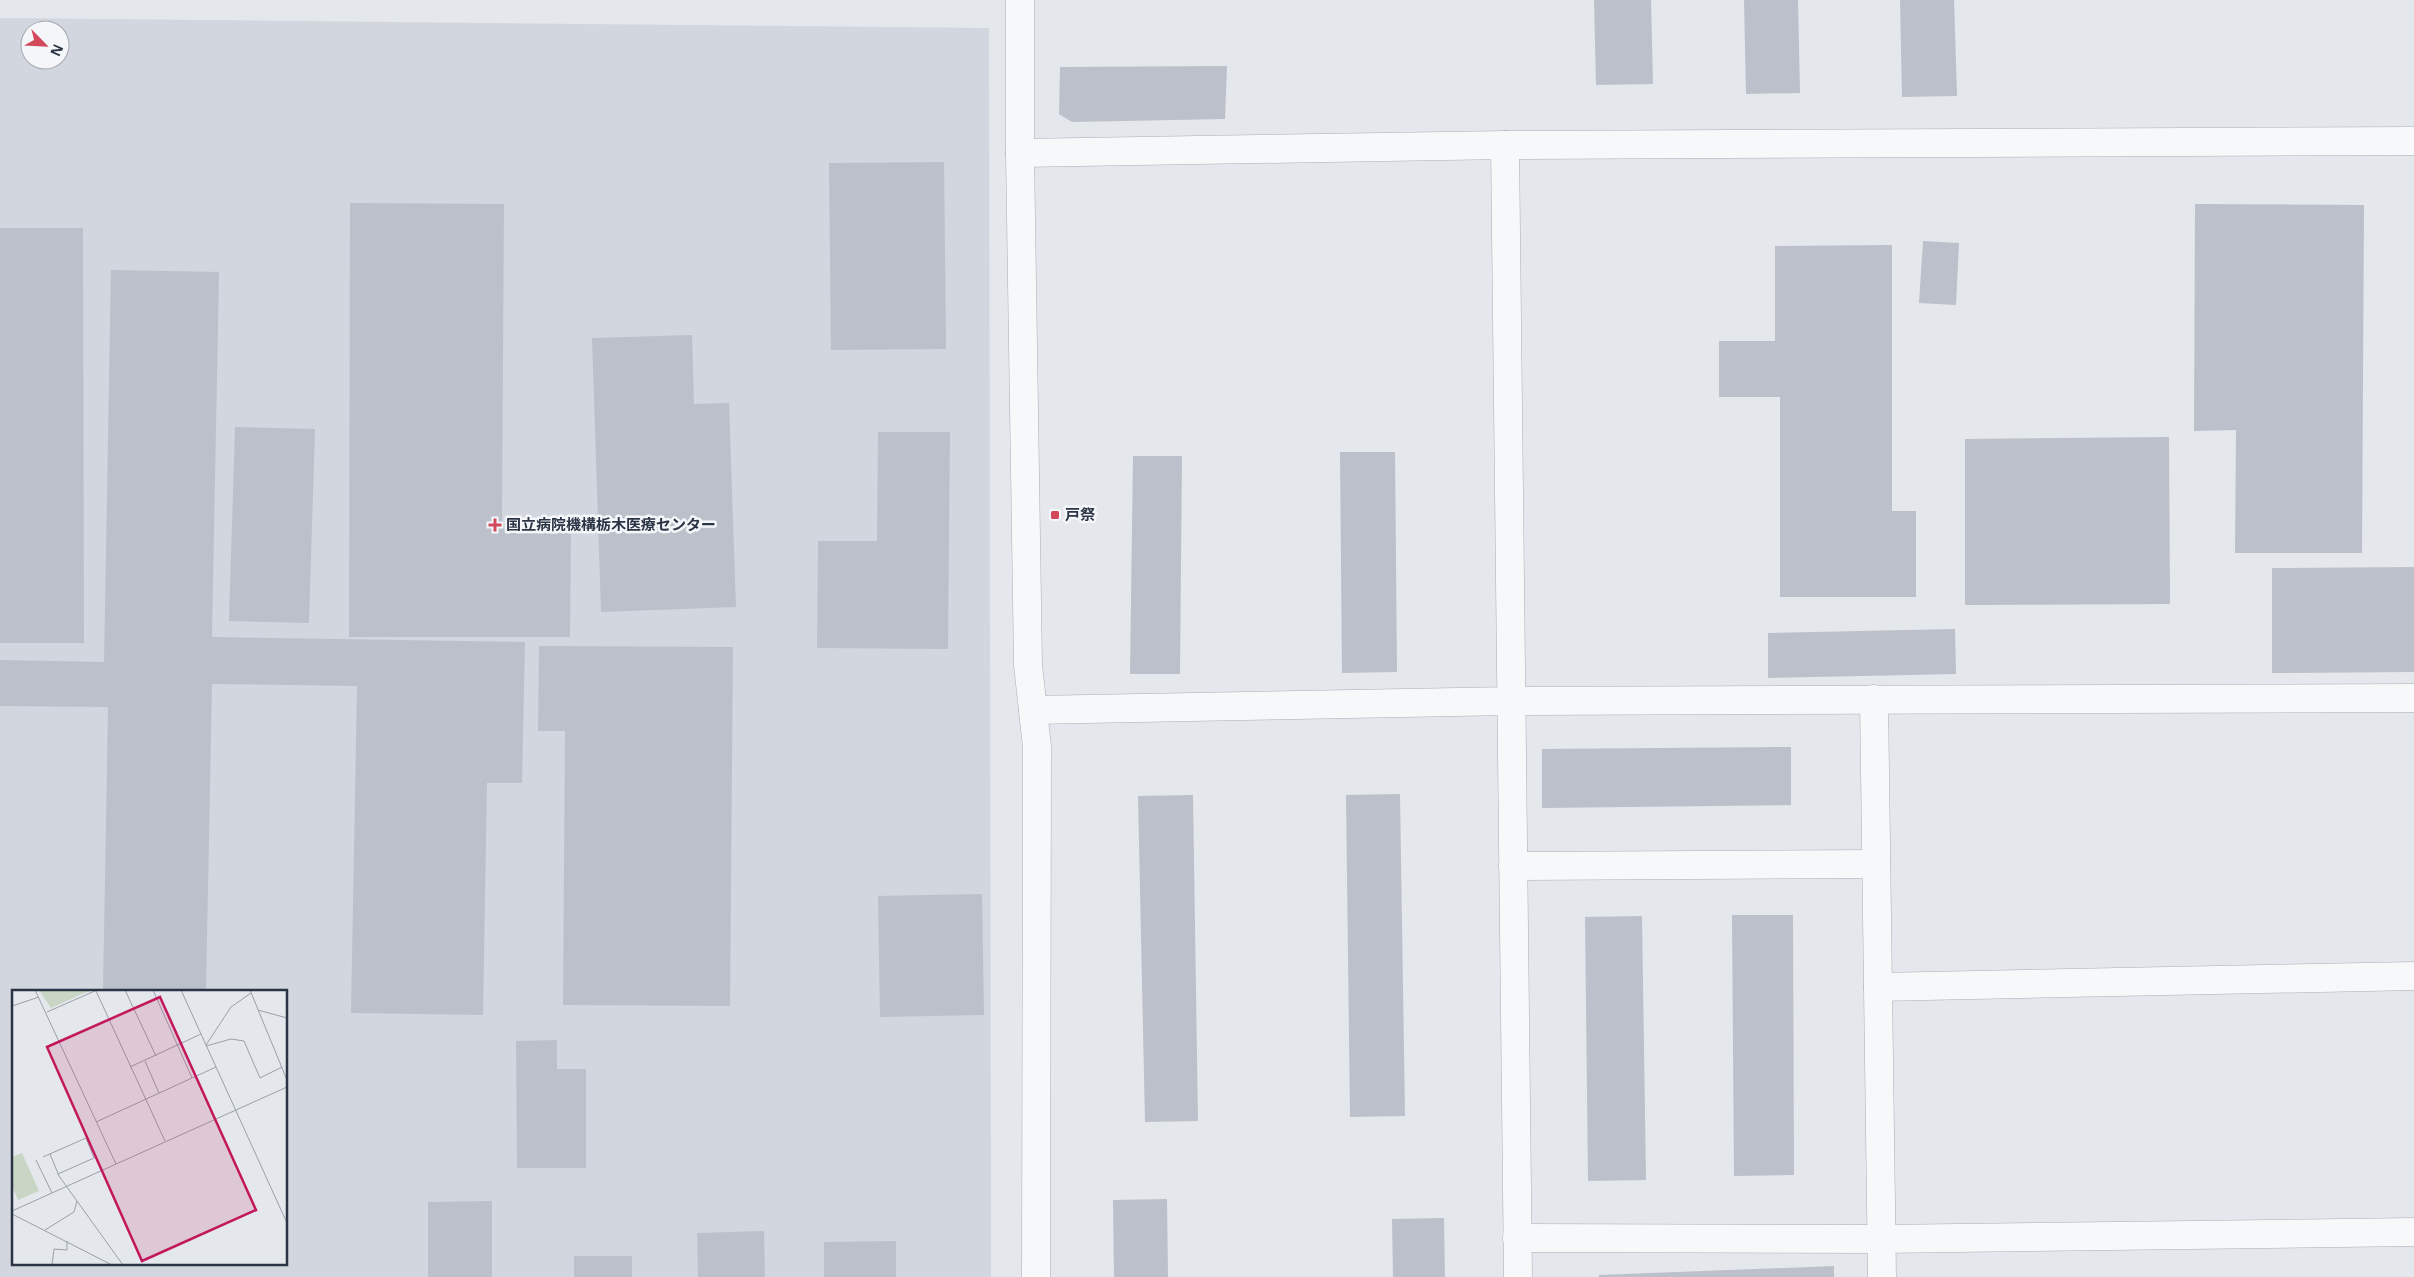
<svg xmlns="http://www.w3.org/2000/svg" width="2414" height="1277" viewBox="0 0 2414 1277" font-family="'Open Sans','Noto Sans JP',sans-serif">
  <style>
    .built { fill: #d2d6de; fill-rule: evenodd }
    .building { fill: #bbc0ca }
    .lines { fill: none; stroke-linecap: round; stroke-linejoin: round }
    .minor-casing { stroke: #a9aeb7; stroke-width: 29 }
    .tertiary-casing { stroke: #a9aeb7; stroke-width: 29 }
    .minor { stroke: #f7f8fa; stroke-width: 28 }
    .tertiary { stroke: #f7f8fa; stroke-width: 28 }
    .poi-dot { fill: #d1495b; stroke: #f4f6f9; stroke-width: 2 }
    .labels { text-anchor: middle; stroke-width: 5; stroke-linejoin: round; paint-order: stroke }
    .poi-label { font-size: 15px; font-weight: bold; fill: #2b3445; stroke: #f4f6f9; text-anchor: start }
    .inset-road { fill: none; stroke: #9a9fa9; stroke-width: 1 }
    .view { fill: #c2185b; fill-opacity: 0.15; stroke: #c2185b; stroke-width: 2.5 }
    .inset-edge { fill: none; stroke: #2b3445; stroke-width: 2.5 }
  </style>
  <rect width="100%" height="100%" fill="#e4e7ec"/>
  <!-- built -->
  <path class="built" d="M 0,18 L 989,28 L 991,1277 L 0,1277 ZM 30,30 L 60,30 L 60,60 L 30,60 ZM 14,991 L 286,991 L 286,1263 L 14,1263 Z"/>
  <!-- building -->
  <g class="building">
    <polygon points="1594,0 1651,0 1653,84 1596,85"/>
    <polygon points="1744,0 1798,0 1800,93 1746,94"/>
    <polygon points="1900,0 1954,0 1957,96 1902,97"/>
    <polygon points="1227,66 1225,119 1072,122 1059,114 1060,67"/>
    <polygon points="944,162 946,349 831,350 829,163"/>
    <polygon points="350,203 504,204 502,523 571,523 570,637 349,637"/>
    <polygon points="2195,204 2364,205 2362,553 2235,553 2236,430 2194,431"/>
    <polygon points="0,228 83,228 84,643 0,643"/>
    <polygon points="1923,241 1959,243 1956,305 1919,303"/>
    <polygon points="1892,245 1892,511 1916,511 1916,597 1780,597 1780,397 1719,397 1719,341 1775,341 1775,246"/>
    <polygon points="111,270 219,272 212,637 525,642 522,783 487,783 483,1015 351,1013 357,686 212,684 206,991 103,991 108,707 0,706 0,660 104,662"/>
    <polygon points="692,335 694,404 729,403 736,607 601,612 592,338"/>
    <polygon points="235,427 315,429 309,623 229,621"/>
    <polygon points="878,432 950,432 948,649 817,648 818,541 877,541"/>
    <polygon points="2169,437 2170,604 1965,605 1965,439"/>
    <polygon points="1340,452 1395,452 1397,672 1342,673"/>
    <polygon points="1133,456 1182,456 1180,674 1130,674"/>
    <polygon points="2414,567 2414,672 2272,673 2272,568"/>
    <polygon points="1955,629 1956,674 1768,678 1768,633"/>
    <polygon points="539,646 733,647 730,1006 563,1005 565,731 538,731"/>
    <polygon points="1791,747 1791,805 1542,808 1542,749"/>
    <polygon points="1400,794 1405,1116 1350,1117 1346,795"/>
    <polygon points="1193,795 1198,1121 1145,1122 1138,796"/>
    <polygon points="982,894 984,1015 880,1017 878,896"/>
    <polygon points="1732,915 1793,915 1794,1175 1734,1176"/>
    <polygon points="1642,916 1646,1180 1588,1181 1585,917"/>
    <polygon points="557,1040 557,1069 586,1069 586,1168 517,1168 516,1041"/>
    <polygon points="1167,1199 1168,1277 1114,1277 1113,1200"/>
    <polygon points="492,1201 492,1277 428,1277 428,1202"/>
    <polygon points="1444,1218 1445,1277 1393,1277 1392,1219"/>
    <polygon points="764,1231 765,1277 698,1277 697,1233"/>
    <polygon points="896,1241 896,1277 824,1277 824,1242"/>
    <rect x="574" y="1256" width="58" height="21"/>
    <polygon points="1834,1266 1834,1277 1599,1277 1599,1275"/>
  </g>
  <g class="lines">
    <defs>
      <g id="minor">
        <polyline points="1505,145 1518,1277"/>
        <polyline points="1874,699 1882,1277"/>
        <polyline points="1033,710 1511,701 2414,698"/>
        <polyline points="1513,866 1876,864"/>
        <polyline points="1878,987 2414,976"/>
        <polyline points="1517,1238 1881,1239 2414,1232"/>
      </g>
      <g id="tertiary">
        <polyline points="1020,0 1020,153 1028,665 1037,747 1036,1277"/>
        <polyline points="1020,153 1505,145 2414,141"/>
      </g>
    </defs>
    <!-- minor casing -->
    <use href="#minor" class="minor-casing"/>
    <!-- tertiary casing -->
    <use href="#tertiary" class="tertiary-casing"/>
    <!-- minor -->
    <use href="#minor" class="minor"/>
    <!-- tertiary -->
    <use href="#tertiary" class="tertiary"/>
  </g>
  <!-- markers -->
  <g class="poi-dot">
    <rect x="1050" y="510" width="10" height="10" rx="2.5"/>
    <path d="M492.5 517.5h5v5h5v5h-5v5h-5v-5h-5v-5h5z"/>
  </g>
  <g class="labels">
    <!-- poi labels -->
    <g class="poi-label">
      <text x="1065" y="520">戸祭</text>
      <text x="506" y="530">国立病院機構栃木医療センター</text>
    </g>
  </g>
  <!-- overview -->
  <g transform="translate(12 990)">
    <rect width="275" height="275" fill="#e4e7ec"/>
    <path d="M 27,0 L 79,0 L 39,18 ZM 10,163 L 27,201 L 6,210 L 0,196 L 0,167 Z" fill="#c9d6c5"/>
    <path class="inset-road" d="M 23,0 L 104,174M 113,0 L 144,66M 141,0 L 180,88M 169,0 L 275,233M 238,0 L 275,90M 84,1 L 153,151M 0,16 L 27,7M 246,20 L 275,28M 35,22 L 85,0M 194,55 L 219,17 L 239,3M 194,56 L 219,49 L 232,51 L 248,88 L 270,77M 133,71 L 147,103M 118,77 L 189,44M 84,132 L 204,77M 38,164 L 47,186 L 111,275M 31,167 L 74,148 L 82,168 L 46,184M 24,170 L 40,203M 0,221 L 275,97M 0,224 L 100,275M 33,240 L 62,222 L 65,211M 40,275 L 42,259 L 55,260 L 55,251"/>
    <path class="view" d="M 148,7 L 244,220 L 130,271 L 35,57 Z"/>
    <rect width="275" height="275" class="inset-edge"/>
  </g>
  <!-- north arrow -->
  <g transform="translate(45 45) rotate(114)"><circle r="24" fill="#f4f6f9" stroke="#a4a8b1"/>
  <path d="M0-4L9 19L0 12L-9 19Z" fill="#d1495b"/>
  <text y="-8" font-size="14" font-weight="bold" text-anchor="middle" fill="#2b3445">N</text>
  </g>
</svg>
